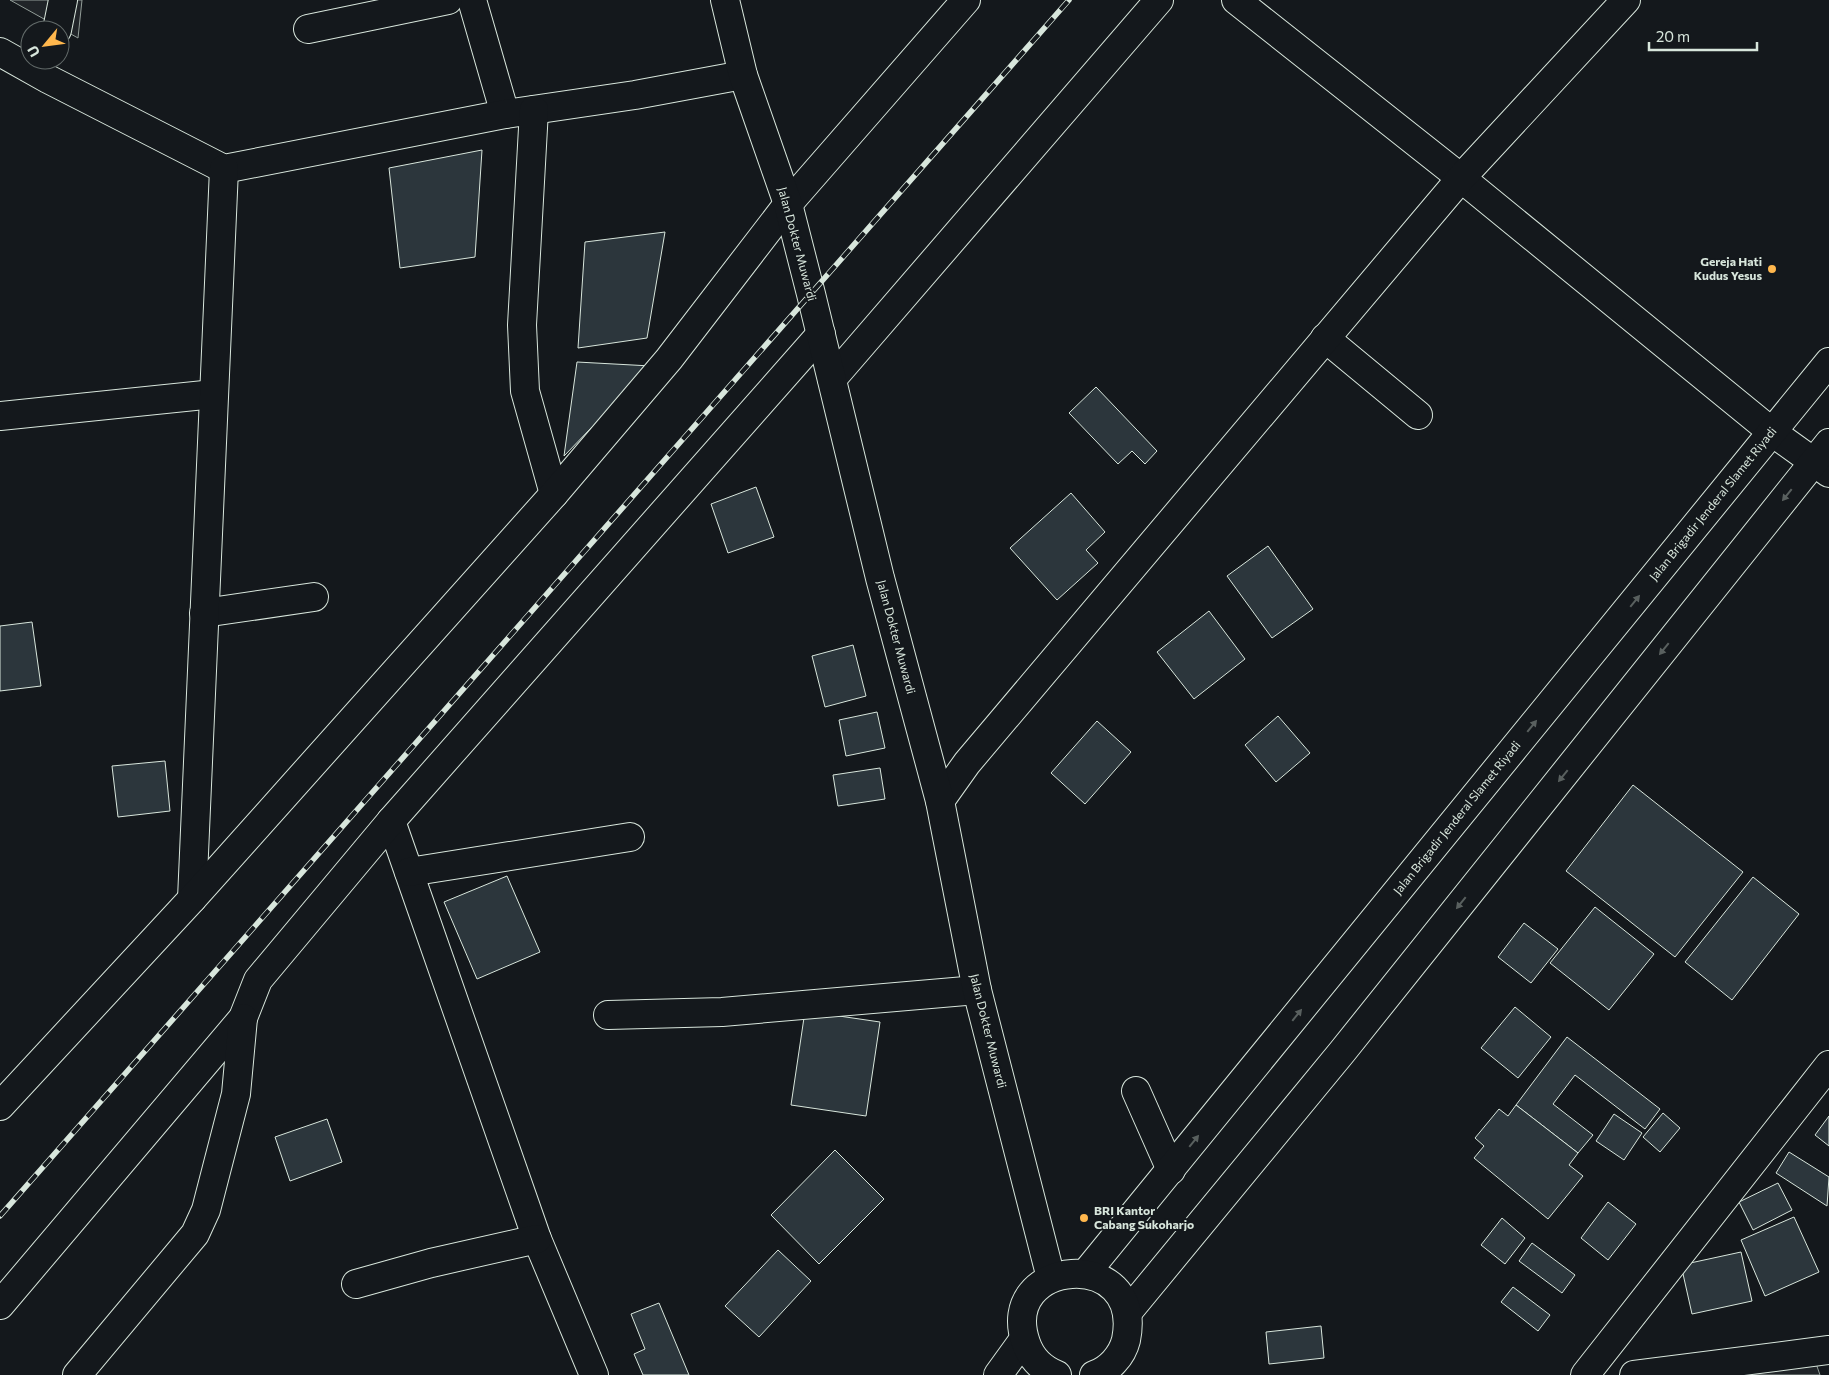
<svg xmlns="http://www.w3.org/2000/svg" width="1829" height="1375" viewBox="0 0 1829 1375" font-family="Commissioner,sans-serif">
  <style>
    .green { fill: #202428; stroke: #939e99 }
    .building { fill: #2c363c; stroke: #d8e6dc }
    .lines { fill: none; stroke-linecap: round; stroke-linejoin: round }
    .minor-casing { stroke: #d8e6dc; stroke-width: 30 }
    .major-casing { stroke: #d8e6dc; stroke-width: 30 }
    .minor { stroke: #14181c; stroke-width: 28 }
    .major { stroke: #14181c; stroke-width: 28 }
    .rail-casing { stroke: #d8e6dc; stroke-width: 5.5 }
    .rail { stroke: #14181c; stroke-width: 4; stroke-dasharray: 11; stroke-linecap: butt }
    .oneway { fill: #59605f }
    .poi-dot { fill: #ffb74d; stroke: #14181c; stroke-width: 2 }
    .labels { text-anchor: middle; stroke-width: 4; stroke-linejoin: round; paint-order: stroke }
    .street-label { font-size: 12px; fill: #d8e6dc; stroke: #14181c }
    .poi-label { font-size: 12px; font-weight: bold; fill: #d8e6dc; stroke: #14181c; text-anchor: end }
  </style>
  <rect width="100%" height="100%" fill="#14181c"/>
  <!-- green -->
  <g class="green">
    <polygon points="10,0 82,0 78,38"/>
    <polygon points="1812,1352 1820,1375 1656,1375"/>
  </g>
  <!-- building -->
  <g class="building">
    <polygon points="482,150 475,257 400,268 389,168"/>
    <polygon points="665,232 647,338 578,348 585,242"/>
    <polygon points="577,362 651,366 564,456"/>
    <polygon points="1096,387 1157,451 1145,464 1132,451 1118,464 1069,413"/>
    <polygon points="756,487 774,537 728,553 711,504"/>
    <polygon points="1071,493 1105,532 1086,550 1098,563 1057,600 1010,548"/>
    <polygon points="1268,546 1313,609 1272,638 1227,576"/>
    <polygon points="1209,611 1245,659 1194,699 1157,652"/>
    <polygon points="32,622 41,686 0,691 0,626"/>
    <polygon points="853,645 866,696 825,707 812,656"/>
    <polygon points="877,712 885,748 846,756 839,720"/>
    <polygon points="1278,716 1310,753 1276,782 1245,745"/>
    <polygon points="1097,721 1131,752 1085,804 1051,773"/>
    <polygon points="165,761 170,811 118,817 112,766"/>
    <polygon points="880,768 885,799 838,806 833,775"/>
    <polygon points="1633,785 1743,872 1675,957 1566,871"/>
    <polygon points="507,876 540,952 477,979 444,902"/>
    <polygon points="1753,877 1799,914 1732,1000 1685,962"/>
    <polygon points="1595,907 1654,954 1609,1010 1550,963"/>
    <polygon points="1524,923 1558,949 1531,983 1498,957"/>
    <polygon points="1515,1007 1551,1037 1518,1078 1481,1048"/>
    <polygon points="805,1011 880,1022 866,1116 791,1105"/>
    <polygon points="1567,1037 1660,1109 1645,1129 1575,1075 1553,1104 1593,1135 1578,1153 1516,1105"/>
    <polygon points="1516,1105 1578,1153 1569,1165 1583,1176 1548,1219 1474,1158 1484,1146 1475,1138 1499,1109 1508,1116"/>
    <polygon points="1663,1113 1680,1128 1660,1152 1643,1137"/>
    <polygon points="1614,1114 1642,1133 1624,1160 1596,1141"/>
    <polygon points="1829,1116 1829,1146 1815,1135"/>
    <polygon points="327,1119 342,1162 290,1181 275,1137"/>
    <polygon points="835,1150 884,1199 819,1264 771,1215"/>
    <polygon points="1789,1152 1829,1177 1827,1206 1776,1173"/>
    <polygon points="1778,1183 1792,1210 1753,1230 1739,1202"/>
    <polygon points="1608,1202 1636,1224 1608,1260 1581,1238"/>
    <polygon points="1794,1217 1819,1272 1765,1296 1741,1240"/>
    <polygon points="1502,1218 1525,1238 1505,1264 1481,1245"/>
    <polygon points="1532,1243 1575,1275 1562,1293 1519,1261"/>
    <polygon points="778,1250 811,1281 759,1337 725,1306"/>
    <polygon points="1741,1252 1752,1301 1692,1314 1681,1265"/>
    <polygon points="1513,1287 1550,1315 1538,1331 1501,1302"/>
    <polygon points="659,1303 689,1375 643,1375 634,1354 645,1349 631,1314"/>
    <polygon points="1321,1326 1324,1358 1269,1364 1266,1332"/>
  </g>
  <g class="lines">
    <defs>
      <g id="minor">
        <polyline points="472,0 505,114"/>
        <polyline points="1236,0 1461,178 1772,432 1829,473"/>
        <polyline points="308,29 448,0"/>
        <polyline points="57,30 63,0"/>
        <polyline points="0,52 48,79 224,169 505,114 635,95 743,75"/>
        <polyline points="534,110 522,325 525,391 554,494"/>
        <polyline points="1325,338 1418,415"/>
        <polyline points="832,379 1159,0"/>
        <polyline points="0,416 214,394"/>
        <polyline points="204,613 314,597"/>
        <polyline points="940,801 967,763 1461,178 1626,0"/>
        <polyline points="391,821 537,1239 594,1375"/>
        <polyline points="409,872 630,837"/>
        <polyline points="192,899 224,169"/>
        <polyline points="608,1015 722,1012 977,990"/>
        <polyline points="1136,1091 1171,1170"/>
        <polyline points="0,1106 192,899 554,494 669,359 788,204 966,0"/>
        <polyline points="356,1284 431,1263 537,1239"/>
        <polyline points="0,1305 243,1018 258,980 391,821 821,334"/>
        <polyline points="77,1375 195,1234 206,1210 236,1094 243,1018"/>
        <polyline points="1585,1375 1829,1065"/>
        <polyline points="1634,1375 1829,1350"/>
      </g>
      <g id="major">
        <polyline points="725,0 743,75 788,204 811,294 880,578 940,801 977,990 1051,1278"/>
        <polyline points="1085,1274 1829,362"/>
        <polyline points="1127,1313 1342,1052 1829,443"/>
        <polyline points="998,1375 1024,1339"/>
        <path d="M 1057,1375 C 1042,1369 1031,1358 1026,1343 C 996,1258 1145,1245 1126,1340 C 1122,1356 1109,1370 1094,1375"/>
      </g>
    </defs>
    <!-- minor casing -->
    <use href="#minor" class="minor-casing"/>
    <!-- major casing -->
    <use href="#major" class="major-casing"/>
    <!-- minor -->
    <use href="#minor" class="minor"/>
    <!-- major -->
    <use href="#major" class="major"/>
    <defs>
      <polyline id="rail" points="0,1216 1069,0"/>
    </defs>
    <!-- rail casing -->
    <use href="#rail" class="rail-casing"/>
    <!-- rail -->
    <use href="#rail" class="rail"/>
  </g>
  <!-- one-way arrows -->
  <defs><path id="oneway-solid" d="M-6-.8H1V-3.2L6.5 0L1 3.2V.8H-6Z" transform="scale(1.25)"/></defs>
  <g class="oneway">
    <use href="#oneway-solid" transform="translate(1787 495) rotate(129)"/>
    <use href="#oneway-solid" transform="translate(1635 601) rotate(-51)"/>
    <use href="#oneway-solid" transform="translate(1664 649) rotate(129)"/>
    <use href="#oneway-solid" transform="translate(1532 726) rotate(-51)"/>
    <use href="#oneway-solid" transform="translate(1563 776) rotate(129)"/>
    <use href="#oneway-solid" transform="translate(1461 903) rotate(129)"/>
    <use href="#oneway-solid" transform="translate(1297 1015) rotate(-51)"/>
    <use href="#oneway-solid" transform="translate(1194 1141) rotate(-51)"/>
  </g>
  <!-- markers -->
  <g class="poi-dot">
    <circle cx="1772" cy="269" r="5"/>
    <circle cx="1084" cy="1218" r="5"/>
  </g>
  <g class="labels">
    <!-- street labels -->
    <g class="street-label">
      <text transform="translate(797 244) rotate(75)" y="4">Jalan Dokter Muwardi</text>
      <text transform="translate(1713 504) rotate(-51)" y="4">Jalan Brigadir Jenderal Slamet Riyadi</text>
      <text transform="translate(896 637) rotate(75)" y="4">Jalan Dokter Muwardi</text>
      <text transform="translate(1457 818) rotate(-51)" y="4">Jalan Brigadir Jenderal Slamet Riyadi</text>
      <text transform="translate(988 1031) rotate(76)" y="4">Jalan Dokter Muwardi</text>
    </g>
    <!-- poi labels -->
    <g class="poi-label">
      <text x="1762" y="266">Gereja Hati<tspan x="1762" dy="14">Kudus Yesus</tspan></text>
      <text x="1094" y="1215" text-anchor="start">BRI Kantor<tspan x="1094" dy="14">Cabang Sukoharjo</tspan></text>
    </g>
  </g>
  <!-- north arrow -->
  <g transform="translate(45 45) rotate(241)"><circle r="24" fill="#14181c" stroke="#626a69"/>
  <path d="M0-4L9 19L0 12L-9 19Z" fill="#ffb74d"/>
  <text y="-8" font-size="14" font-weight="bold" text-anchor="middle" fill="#d8e6dc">U</text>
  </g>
  <!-- scale -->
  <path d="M1649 42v8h108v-8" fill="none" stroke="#d8e6dc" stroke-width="2.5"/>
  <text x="1656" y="42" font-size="15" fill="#d8e6dc" stroke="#14181c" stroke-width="4" paint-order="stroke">20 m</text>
</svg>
